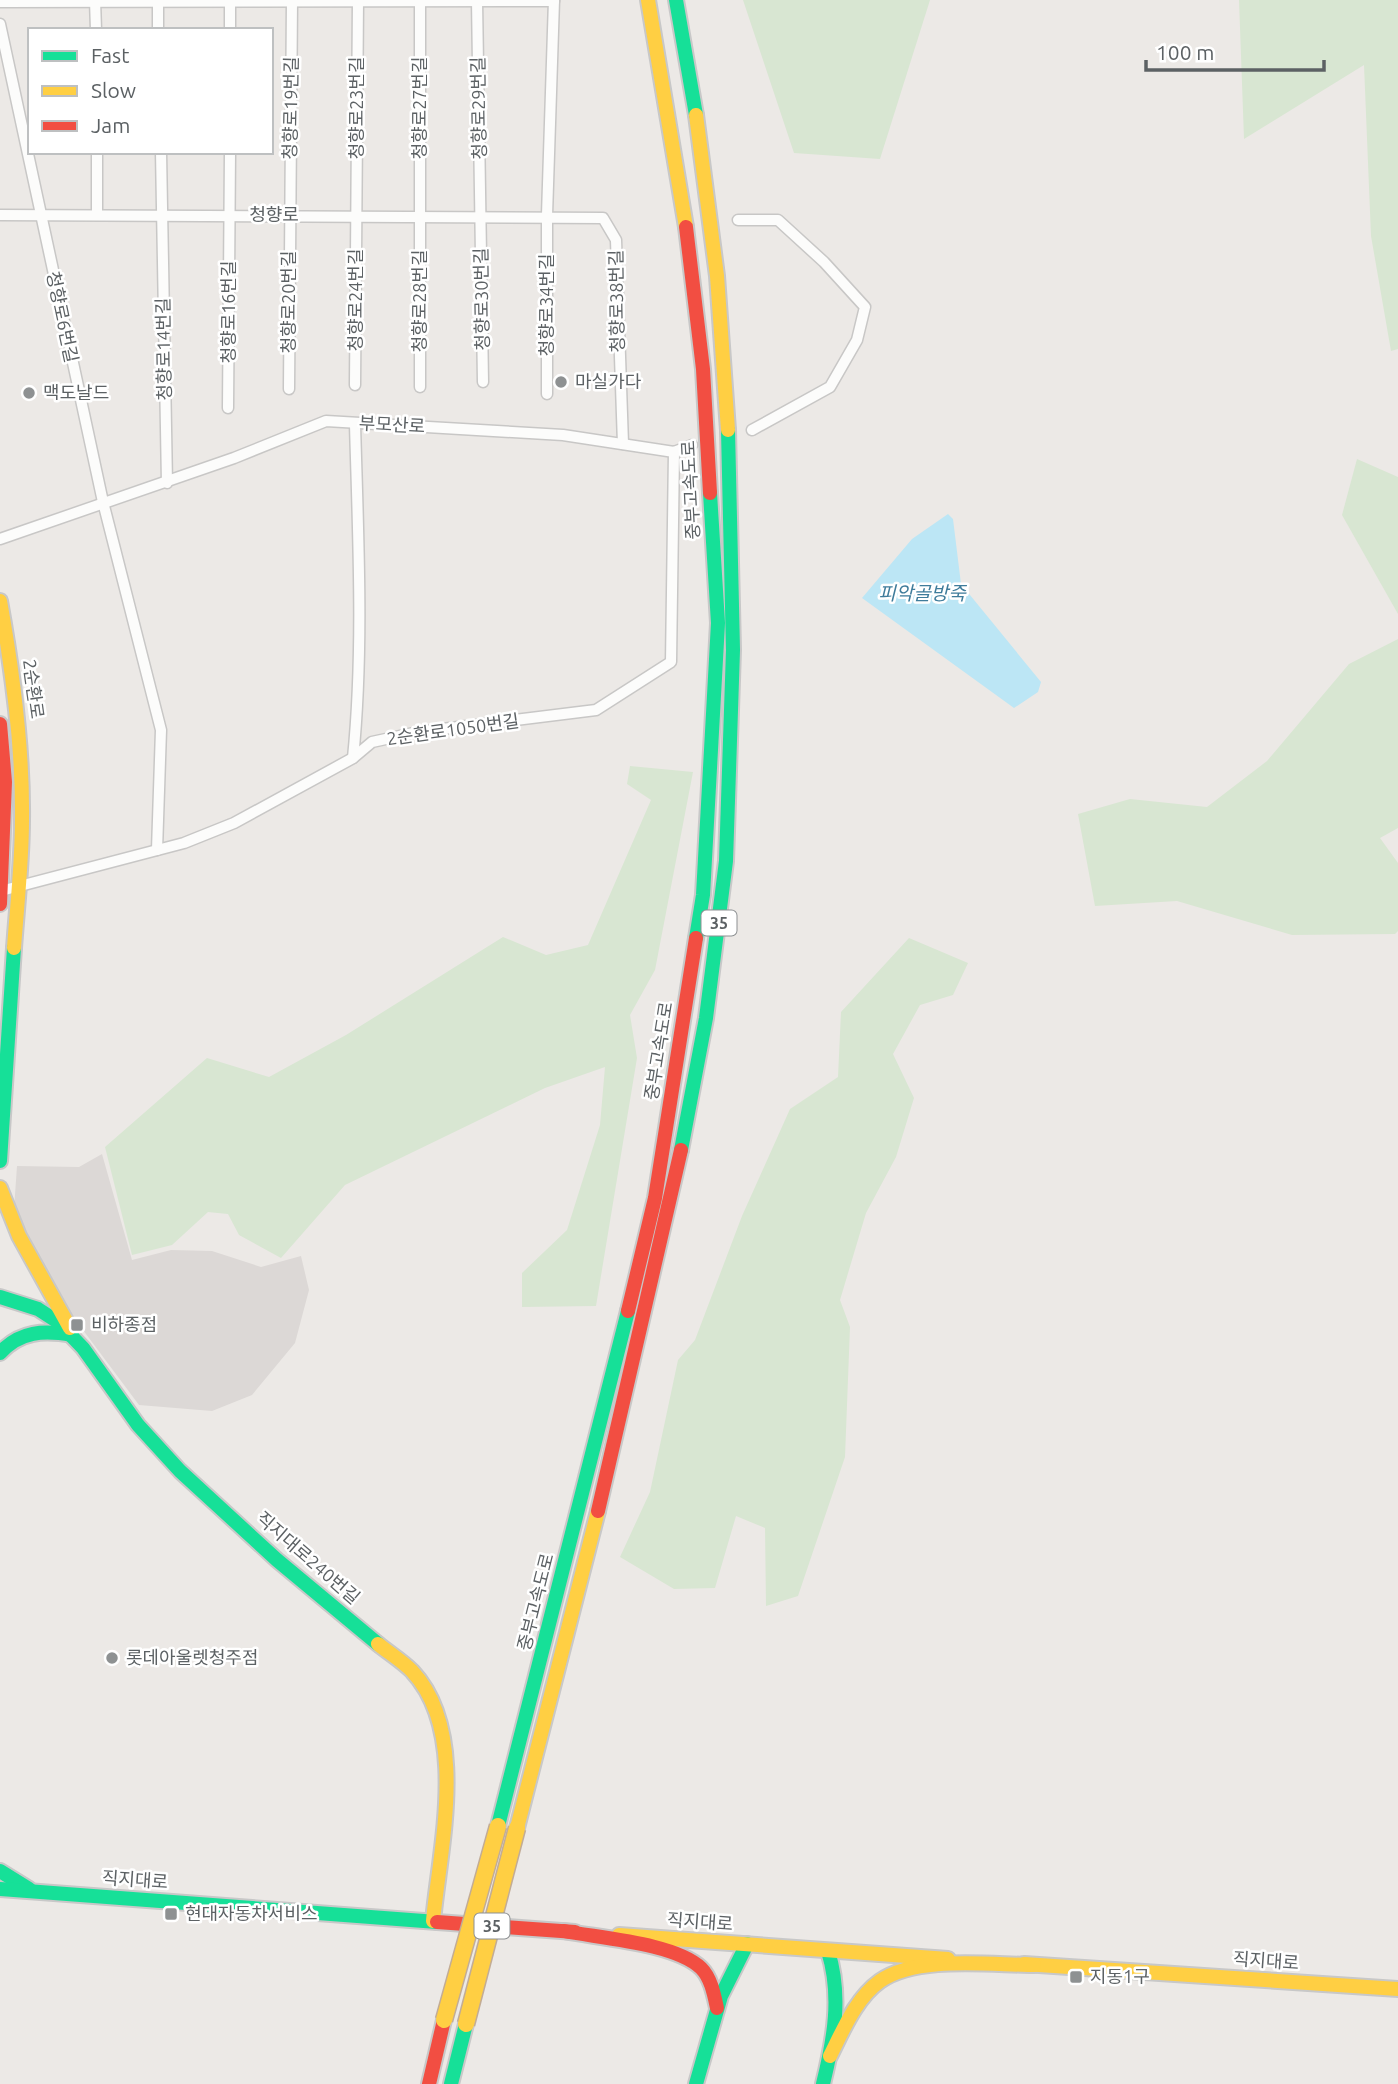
<svg xmlns="http://www.w3.org/2000/svg" width="1398" height="2084" viewBox="0 0 1398 2084" font-family="Ubuntu,'Noto Sans KR',sans-serif">
  <style>
    .industrial { fill: #dcd8d6 }
    .green { fill: #d8e6d2 }
    .water { fill: #bce6f5 }
    .lines { fill: none; stroke-linecap: round; stroke-linejoin: round }
    .street-casing { stroke: #c8c7c6; stroke-width: 13 }
    .fast-casing { stroke: #c8c8c8; stroke-width: 18 }
    .slow-casing { stroke: #c8c8c8; stroke-width: 18 }
    .jam-casing { stroke: #c8c8c8; stroke-width: 18 }
    .street { stroke: #fcfcfb; stroke-width: 10 }
    .fast { stroke: #16e098; stroke-width: 14 }
    .slow { stroke: #ffcf43; stroke-width: 14 }
    .jam { stroke: #f24e42; stroke-width: 14 }
    .slow-bridge-casing { stroke: #c2ac95; stroke-width: 19; stroke-linecap: butt }
    .slow-bridge { stroke: #ffcf43; stroke-width: 16 }
    .poi-dot { fill: #8e9192; stroke: #fff; stroke-width: 2.5 }
    .labels { text-anchor: middle; stroke-width: 5; stroke-linejoin: round; paint-order: stroke }
    .shield { fill: #fff; stroke: #8d9092; stroke-width: 2 }
    .shield-label { font-size: 16px; font-weight: bold; fill: #5c6164 }
    .street-label { font-size: 18px; fill: #5c6164; stroke: #fff }
    .poi-label { font-size: 18px; fill: #5c6164; stroke: #fff; text-anchor: start }
    .water-label { font-size: 19px; font-style: italic; fill: #3f7c9b; stroke: #fff }
  </style>
  <rect width="100%" height="100%" fill="#ece9e6"/>
  <!-- industrial -->
  <polygon class="industrial" points="102,1154 132,1260 171,1250 212,1251 261,1267 301,1256 309,1290 295,1343 252,1395 212,1411 139,1405 68,1310 14,1209 17,1166 79,1167"/>
  <!-- green -->
  <g class="green">
    <polygon points="743,0 930,0 880,159 794,153"/>
    <polygon points="1239,0 1398,0 1398,349 1391,351 1371,236 1364,65 1244,139"/>
    <polygon points="1357,459 1398,477 1398,614 1342,515"/>
    <polygon points="1398,639 1398,828 1380,838 1398,863 1398,931 1395,934 1292,935 1177,901 1095,906 1078,814 1130,799 1207,807 1267,761 1349,664"/>
    <polygon points="630,766 693,772 655,970 630,1015 637,1058 596,1306 522,1307 522,1273 567,1230 600,1125 605,1067 545,1088 345,1185 281,1258 239,1235 228,1214 208,1212 172,1245 132,1255 105,1147 207,1058 269,1077 346,1035 503,937 546,955 588,945 651,800 627,784"/>
    <polygon points="909,938 968,963 953,995 920,1005 893,1054 914,1098 896,1157 866,1213 840,1300 850,1327 845,1457 798,1596 766,1606 765,1528 736,1516 715,1588 674,1589 620,1557 650,1492 678,1360 695,1340 742,1216 790,1109 838,1077 841,1012"/>
  </g>
  <!-- water -->
  <polygon class="water" points="948,514 953,519 961,584 1041,682 1038,692 1014,708 862,598 912,539"/>
  <g class="lines">
    <defs>
      <g id="street">
        <polyline points="95,0 96,30"/>
        <polyline points="158,0 158,30"/>
        <polyline points="420,0 420,387"/>
        <polyline points="477,1 483,382"/>
        <polyline points="0,2 554,1"/>
        <polyline points="0,24 103,502 161,730 157,850"/>
        <polyline points="230,30 230,0"/>
        <polyline points="97,152 97,215"/>
        <polyline points="161,152 167,483"/>
        <polyline points="0,215 603,218 616,240 623,444"/>
        <polyline points="738,220 778,220 824,262 865,307 857,340 830,387 752,430"/>
        <polyline points="355,385 358,0"/>
        <polyline points="289,389 292,0"/>
        <polyline points="547,394 547,215 554,0"/>
        <polyline points="228,408 230,152"/>
        <polyline points="0,539 234,458 326,421 563,435 674,452 692,445"/>
        <path d="M 353,758 C 364,648 358,534 355,424"/>
        <polyline points="1,891 184,843 234,823 353,758 372,742 418,732 596,710 671,662 674,452"/>
      </g>
      <g id="fast">
        <polyline points="676,0 696,115"/>
        <polyline points="696,938 703,895 718,623 710,493"/>
        <polyline points="681,1150 706,1018 726,861 733,650 728,430"/>
        <polyline points="0,1161 14,948"/>
        <polyline points="0,1297 38,1309 58,1322 83,1348 138,1425 180,1471 277,1560 378,1644"/>
        <path d="M 0,1353 C 20,1331 44,1330 72,1335"/>
        <polyline points="498,1826 628,1311"/>
        <polyline points="0,1871 29,1889"/>
        <polyline points="0,1889 437,1922"/>
        <polyline points="451,2084 466,2024"/>
        <polyline points="696,2084 721,1996 747,1944"/>
        <path d="M 823,2084 C 834,2039 842,1996 828,1951"/>
      </g>
      <g id="slow">
        <polyline points="648,0 686,227"/>
        <polyline points="696,115 717,276 728,430"/>
        <path d="M 0,601 C 13,673 23,746 22,820 C 22,862 17,906 14,948"/>
        <polyline points="0,1188 19,1236 70,1328"/>
        <path d="M 378,1644 C 389,1653 402,1661 412,1671 C 469,1732 440,1847 433,1921"/>
        <polyline points="517,1828 598,1511"/>
        <polyline points="619,1935 948,1959"/>
        <polyline points="1024,1964 1398,1989"/>
        <path d="M 830,2056 C 843,2030 856,1998 880,1981 C 917,1955 991,1965 1034,1965"/>
      </g>
      <g id="jam">
        <polyline points="686,227 703,369 710,493"/>
        <polyline points="0,724 5,782 0,904"/>
        <polyline points="628,1311 655,1198 696,938"/>
        <polyline points="598,1511 681,1150"/>
        <polyline points="437,1922 575,1932"/>
        <path d="M 564,1931 C 599,1938 675,1943 701,1968 C 711,1978 714,1994 717,2008"/>
        <polyline points="429,2084 444,2020"/>
      </g>
    </defs>
    <!-- street casing -->
    <use href="#street" class="street-casing"/>
    <!-- fast casing -->
    <use href="#fast" class="fast-casing"/>
    <!-- slow casing -->
    <use href="#slow" class="slow-casing"/>
    <!-- jam casing -->
    <use href="#jam" class="jam-casing"/>
    <!-- street -->
    <use href="#street" class="street"/>
    <!-- fast -->
    <use href="#fast" class="fast"/>
    <!-- slow -->
    <use href="#slow" class="slow"/>
    <!-- jam -->
    <use href="#jam" class="jam"/>
    <defs>
      <g id="slow-bridge">
        <polyline points="444,2020 498,1826"/>
        <polyline points="466,2024 517,1828"/>
      </g>
    </defs>
    <!-- slow-bridge casing -->
    <use href="#slow-bridge" class="slow-bridge-casing"/>
    <!-- slow-bridge -->
    <use href="#slow-bridge" class="slow-bridge"/>
  </g>
  <!-- markers -->
  <g class="poi-dot">
    <circle cx="561" cy="382" r="7"/>
    <circle cx="29" cy="393" r="7"/>
    <rect x="70" y="1318" width="14" height="14" rx="3.5"/>
    <circle cx="112" cy="1658" r="7"/>
    <rect x="164" y="1907" width="14" height="14" rx="3.5"/>
    <rect x="1069" y="1970" width="14" height="14" rx="3.5"/>
  </g>
  <g class="labels">
    <!-- shield labels -->
    <g class="shield">
      <rect x="701.5" y="910.5" width="35" height="25" rx="5"/>
      <rect x="474.5" y="1913.5" width="35" height="25" rx="5"/>
    </g>
    <g class="shield-label">
      <text x="719" y="929">35</text>
      <text x="492" y="1932">35</text>
    </g>
    <!-- street labels -->
    <g class="street-label">
      <text transform="translate(291 108) rotate(-89)" y="6">청향로19번길</text>
      <text transform="translate(357 108) rotate(-90)" y="6">청향로23번길</text>
      <text transform="translate(420 108) rotate(-90)" y="6">청향로27번길</text>
      <text transform="translate(479 108) rotate(-91)" y="6">청향로29번길</text>
      <text x="274" y="221">청향로</text>
      <text transform="translate(482 299) rotate(-91)" y="6">청향로30번길</text>
      <text transform="translate(356 300) rotate(-90)" y="6">청향로24번길</text>
      <text transform="translate(420 301) rotate(-90)" y="6">청향로28번길</text>
      <text transform="translate(617 301) rotate(-91)" y="6">청향로38번길</text>
      <text transform="translate(289 302) rotate(-90)" y="6">청향로20번길</text>
      <text transform="translate(547 305) rotate(-90)" y="6">청향로34번길</text>
      <text transform="translate(229 312) rotate(-90)" y="6">청향로16번길</text>
      <text transform="translate(62 317) rotate(78)" y="6">청향로6번길</text>
      <text transform="translate(164 349) rotate(-91)" y="6">청향로14번길</text>
      <text transform="translate(392 425) rotate(3)" y="6">부모산로</text>
      <text transform="translate(691 490) rotate(-93)" y="6">중부고속도로</text>
      <text transform="translate(33 689) rotate(82)" y="6">2순환로</text>
      <text transform="translate(453 730) rotate(-8)" y="6">2순환로1050번길</text>
      <text transform="translate(659 1051) rotate(-81)" y="6">중부고속도로</text>
      <text transform="translate(308 1558) rotate(41)" y="6">직지대로240번길</text>
      <text transform="translate(536 1602) rotate(-76)" y="6">중부고속도로</text>
      <text transform="translate(135 1880) rotate(4)" y="6">직지대로</text>
      <text transform="translate(700 1922) rotate(4)" y="6">직지대로</text>
      <text transform="translate(1266 1961) rotate(4)" y="6">직지대로</text>
    </g>
    <!-- poi labels -->
    <g class="poi-label">
      <text x="575" y="388">마실가다</text>
      <text x="43" y="399">맥도날드</text>
      <text x="91" y="1331">비하종점</text>
      <text x="126" y="1664">롯데아울렛청주점</text>
      <text x="185" y="1920">현대자동차서비스</text>
      <text x="1090" y="1983">지동1구</text>
    </g>
    <!-- water labels -->
    <g class="water-label">
      <text x="922" y="600">피악골방죽</text>
    </g>
  </g>
  <!-- legend -->
  <rect x="28" y="28" width="245" height="126" fill="#ffffff" stroke="#bec0c1" stroke-width="2"/>
  <rect x="42" y="51" width="35" height="10" fill="#16e098" stroke="#bec0c1" stroke-width="2"/>
  <text x="91" y="63" font-size="21" fill="#5c6164">Fast</text>
  <rect x="42" y="86" width="35" height="10" fill="#ffcf43" stroke="#bec0c1" stroke-width="2"/>
  <text x="91" y="98" font-size="21" fill="#5c6164">Slow</text>
  <rect x="42" y="121" width="35" height="10" fill="#f24e42" stroke="#bec0c1" stroke-width="2"/>
  <text x="91" y="133" font-size="21" fill="#5c6164">Jam</text>
  <!-- scale -->
  <path d="M1146 60v10h178v-10" fill="none" stroke="#5c6164" stroke-width="3.5"/>
  <text x="1156" y="60" font-size="21" fill="#5c6164" stroke="#ffffff" stroke-width="5" paint-order="stroke">100 m</text>
</svg>
